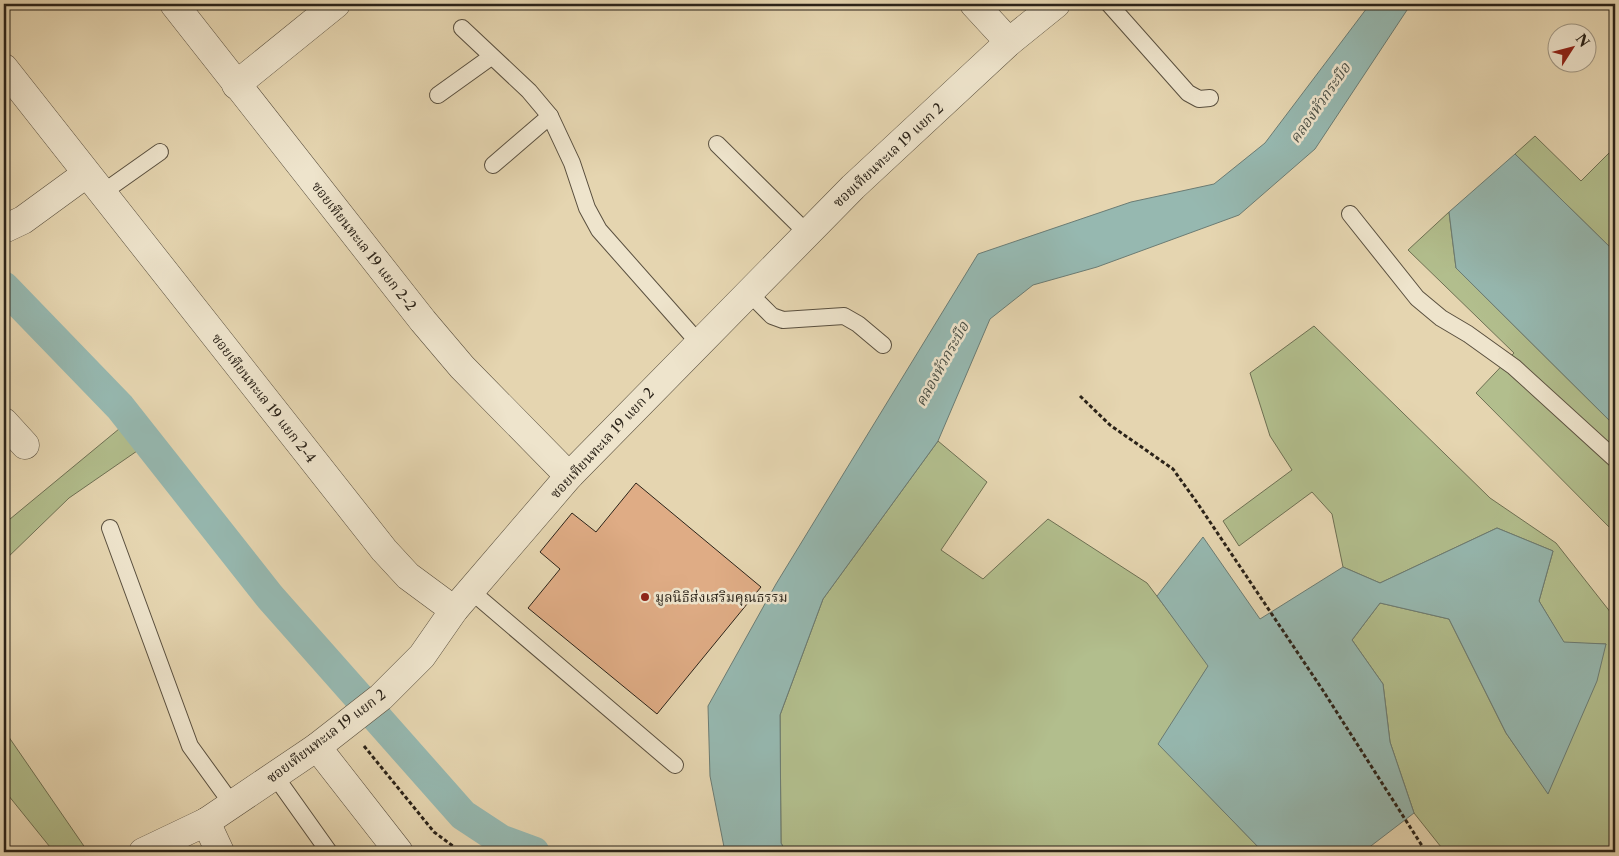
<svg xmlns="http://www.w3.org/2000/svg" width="1619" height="856" viewBox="0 0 1619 856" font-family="'Libre Caslon Text','Noto Serif Thai',serif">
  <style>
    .green { fill: #b2be8d; stroke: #6e7053 }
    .water { fill: #96b8b0; stroke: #6b7c74 }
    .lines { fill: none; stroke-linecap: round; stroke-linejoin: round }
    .canal { stroke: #96b8b0; stroke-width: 31 }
    .building { fill: #dfac85; stroke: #2b2319 }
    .service-casing { stroke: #5a503f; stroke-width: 18 }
    .minor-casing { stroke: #5a503f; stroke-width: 29 }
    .path { stroke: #2b2319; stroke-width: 3; stroke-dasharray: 4 2.5; stroke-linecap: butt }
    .service { stroke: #eee4cc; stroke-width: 16 }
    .minor { stroke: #eee4cc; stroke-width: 28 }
    .poi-dot { fill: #8f2418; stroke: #eee4cc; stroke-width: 2 }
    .labels { text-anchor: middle; stroke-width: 5; stroke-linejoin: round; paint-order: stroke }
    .street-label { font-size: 14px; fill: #2b2319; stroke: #eee4cc }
    .poi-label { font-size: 14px; fill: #2b2319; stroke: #eee4cc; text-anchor: start }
    .water-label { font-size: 15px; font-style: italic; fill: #4b5046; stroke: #eee4cc }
  </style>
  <rect width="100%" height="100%" fill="#e5d5b0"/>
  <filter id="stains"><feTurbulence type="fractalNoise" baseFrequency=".004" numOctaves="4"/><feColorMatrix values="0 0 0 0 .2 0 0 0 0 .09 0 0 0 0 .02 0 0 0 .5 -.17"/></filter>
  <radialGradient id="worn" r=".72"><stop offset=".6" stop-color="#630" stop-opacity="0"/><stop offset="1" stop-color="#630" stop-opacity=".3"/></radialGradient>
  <!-- green -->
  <g class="green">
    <polygon points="1535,136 1581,181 1615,147 1615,252 1515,154"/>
    <polygon points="1449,212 1456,268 1615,426 1615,533 1476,393 1514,353 1408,250"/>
    <polygon points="1314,326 1490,498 1556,543 1615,618 1615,852 1445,852 1414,813 1390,742 1383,684 1352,640 1380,603 1449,619 1506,733 1548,793 1606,644 1564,643 1539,601 1553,551 1497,528 1380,583 1343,567 1332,514 1312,492 1239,546 1223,521 1292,470 1270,436 1250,373"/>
    <polygon points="125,424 137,451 69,498 4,561 4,524"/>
    <polygon points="938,441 987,482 941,550 983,579 1048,519 1147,583 1209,665 1159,744 1263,852 786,852 781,843 780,715 823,599"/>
    <polygon points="4,730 88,852 54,852 4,790"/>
  </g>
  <!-- water -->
  <g class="water">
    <polygon points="1370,4 1411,4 1315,149 1239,215 1097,267 1033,285 990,319 938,441 823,599 780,715 781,843 786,852 725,852 710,776 708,706 776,584 978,254 1131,202 1214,184 1265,143"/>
    <polygon points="1515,154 1615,252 1615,426 1456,268 1449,212"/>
    <polygon points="1497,528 1553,551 1539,601 1564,642 1606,644 1597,681 1548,794 1506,733 1449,619 1380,603 1352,640 1383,684 1390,742 1414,813 1363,852 1263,852 1158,744 1208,666 1157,596 1203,537 1260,619 1343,567 1380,583"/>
  </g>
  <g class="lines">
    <!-- canal -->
    <polyline class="canal" points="4,287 120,407 270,597 463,815 501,840 534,852"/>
  </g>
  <!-- building -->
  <polygon class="building" points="636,483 761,587 657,714 528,608 560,569 540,552 572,513 596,532"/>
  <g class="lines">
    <defs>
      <g id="service">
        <polyline points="1109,4 1188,93 1199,99 1210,98"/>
        <polyline points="462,28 529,91 550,116 572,163 587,208 599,230 698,342"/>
        <polyline points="438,95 491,57"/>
        <polyline points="717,144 807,233"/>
        <polyline points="493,165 550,116"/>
        <polyline points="102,193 160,152"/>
        <polyline points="1350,214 1417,298 1441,318 1468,334 1514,367 1615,459"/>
        <polyline points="748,292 772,316 783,320 844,316 858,324 883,345"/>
        <polyline points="110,528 190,746 232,804"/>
        <polyline points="471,591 675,765"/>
        <polyline points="275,776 329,852"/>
      </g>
      <g id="minor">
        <polyline points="174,4 423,321 462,367 569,476"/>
        <polyline points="1009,42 1056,4"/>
        <polyline points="4,68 384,550 408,576 454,610"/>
        <polyline points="236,85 336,4"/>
        <polyline points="4,229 23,220 86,174"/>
        <polyline points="4,422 25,445"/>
        <polyline points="317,747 399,852"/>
        <polyline points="206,822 220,852"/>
        <polyline points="143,852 206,822 317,747 381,697 422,656 454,610 569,476 853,187 1009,42 974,4"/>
      </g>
    </defs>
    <!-- service casing -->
    <use href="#service" class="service-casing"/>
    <!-- minor casing -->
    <use href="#minor" class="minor-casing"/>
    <!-- path -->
    <g class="path">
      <polyline points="1080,396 1110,425 1173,469 1198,504 1322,689 1426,852"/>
      <polyline points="364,746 434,832 461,852"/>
    </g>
    <!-- service -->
    <use href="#service" class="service"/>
    <!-- minor -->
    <use href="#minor" class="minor"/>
  </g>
  <!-- markers -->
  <circle class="poi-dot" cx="645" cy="597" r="5"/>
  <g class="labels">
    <!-- street labels -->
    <g class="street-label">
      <text transform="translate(888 155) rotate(-43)" y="5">ซอยเทียนทะเล 19 แยก 2</text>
      <text transform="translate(364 246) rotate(52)" y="5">ซอยเทียนทะเล 19 แยก 2-2</text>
      <text transform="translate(264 398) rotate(52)" y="5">ซอยเทียนทะเล 19 แยก 2-4</text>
      <text transform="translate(602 443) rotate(-47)" y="5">ซอยเทียนทะเล 19 แยก 2</text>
      <text transform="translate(326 736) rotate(-37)" y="5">ซอยเทียนทะเล 19 แยก 2</text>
    </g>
    <!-- poi labels -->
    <g class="poi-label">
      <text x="655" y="602">มูลนิธิส่งเสริมคุณธรรม</text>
    </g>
    <!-- water labels -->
    <g class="water-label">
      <text transform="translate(1320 103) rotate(-55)" y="5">คลองหัวกระบือ</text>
      <text transform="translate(942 364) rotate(-61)" y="5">คลองหัวกระบือ</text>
    </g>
  </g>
  <!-- margin -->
  <rect width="1619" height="856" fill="none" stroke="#e5d5b0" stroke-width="20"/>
  <rect x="5" y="5" width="1609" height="846" fill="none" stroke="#2b2319" stroke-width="2.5"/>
  <rect x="10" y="10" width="1599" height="836" fill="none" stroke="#2b2319"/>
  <!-- north arrow -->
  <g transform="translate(1572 48) rotate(54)"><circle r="24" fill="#eee4cc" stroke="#a09784"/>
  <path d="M0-4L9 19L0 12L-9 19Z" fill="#8f2418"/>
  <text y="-8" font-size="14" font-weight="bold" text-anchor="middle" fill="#2b2319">N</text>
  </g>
  <rect width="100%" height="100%" filter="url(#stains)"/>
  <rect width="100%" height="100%" fill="url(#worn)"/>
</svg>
